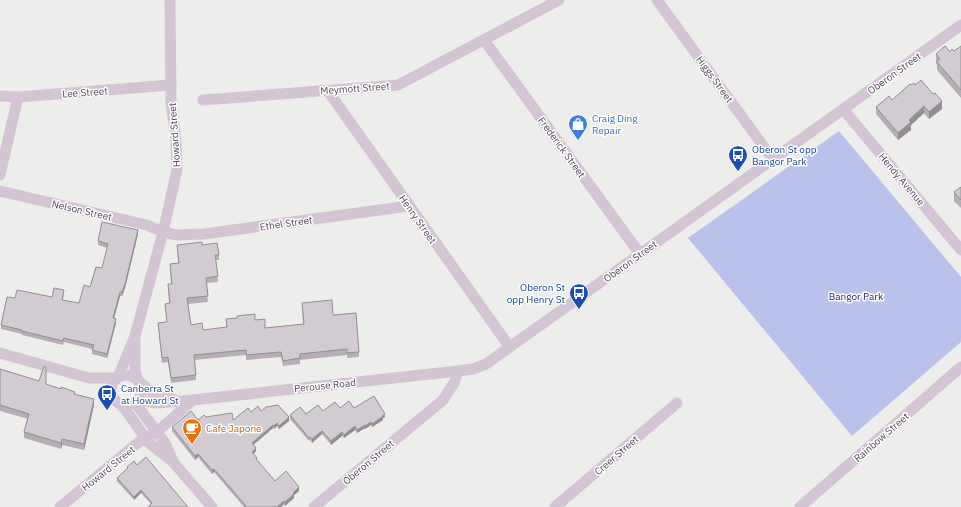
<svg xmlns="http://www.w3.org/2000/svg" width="961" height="507" viewBox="0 0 961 507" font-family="'IBM Plex Sans',sans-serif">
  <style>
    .green { fill: #bac2eb }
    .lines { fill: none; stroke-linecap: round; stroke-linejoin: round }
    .minor { stroke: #d4c5d5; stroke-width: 11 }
    .wall { fill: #b5afb5 }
    .shaded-wall { fill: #938e93 }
    .building { fill: #d2cbd2; stroke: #938e93 }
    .labels { text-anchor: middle; stroke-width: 3; stroke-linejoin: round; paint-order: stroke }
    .street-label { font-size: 10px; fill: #564558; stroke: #fff }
    .shop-label { font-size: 10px; fill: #366cbe; stroke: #fff; text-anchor: start }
    .transit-label { font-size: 10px; fill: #164399; stroke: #fff; text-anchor: start }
    .park-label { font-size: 10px; fill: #1a1e74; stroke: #fff }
    .food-label { font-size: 10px; fill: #c56008; stroke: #fff; text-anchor: start }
  </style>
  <rect width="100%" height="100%" fill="#edeeeb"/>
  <!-- green -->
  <polygon class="green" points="839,131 961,277 961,342 852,436 688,238"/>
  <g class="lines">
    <!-- minor -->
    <g class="minor">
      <polyline points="657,0 772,158"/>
      <polyline points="484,40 640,254"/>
      <polyline points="328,91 509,346"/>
      <polyline points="0,96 18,97 171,85"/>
      <polyline points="203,100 398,85 559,0"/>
      <polyline points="843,109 961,250"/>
      <polyline points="0,175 18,97"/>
      <polyline points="0,191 147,225 163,232 177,235 204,234 409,206"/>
      <polyline points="135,341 135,371 138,380"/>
      <polyline points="0,353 89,378 117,378"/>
      <circle cx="126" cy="390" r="15"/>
      <polyline points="118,377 135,336 163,232 177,170 176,141 171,102 170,0"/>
      <polyline points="139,382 151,391 175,400"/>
      <polyline points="137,400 157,403 193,400 458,371 473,369 486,364 961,25"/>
      <polyline points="136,401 139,408 165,443 173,461"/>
      <polyline points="120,404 125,409 149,443 173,462 212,507"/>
      <polyline points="60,507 139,442 159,430 193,400"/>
      <polyline points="314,507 443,400 454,383 458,371"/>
      <polyline points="555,507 677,403"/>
      <polyline points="800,507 961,367"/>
    </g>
  </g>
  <!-- wall -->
  <g class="wall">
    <polygon points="961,46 961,98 937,70 937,65 936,63 936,54 954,51"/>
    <polygon points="911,85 942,109 929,119 924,113 911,125 911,130 898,140 876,114 876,107 892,100"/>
    <polygon points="961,187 961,208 954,201 954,192"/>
    <polygon points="138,234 125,288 122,296 120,296 114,319 116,323 107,358 92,354 92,349 64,342 63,345 22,335 22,334 1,329 1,325 15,298 52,297 64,294 63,300 79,303 102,268 107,248 98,245 98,241"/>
    <polygon points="177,245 202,245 219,255 219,260 216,260 218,282 206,283 208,302 188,304 191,325 203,330 226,327 226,319 255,320 265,328 303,324 302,303 333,315 359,352 359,357 347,358 347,355 300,360 300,364 283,366 281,357 246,360 246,355 195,360 196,380 171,383 168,362 162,363 158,323 167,322 165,304 169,303 168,284 171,284 170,264 178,263"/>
    <polygon points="0,369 75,394 94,405 84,450 62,445 61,449 24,438 24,432 28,419 0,411"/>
    <polygon points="340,408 354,408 385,417 383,418 383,420 372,427 371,425 365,429 365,428 357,433 355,430 344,438 342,436 331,445 322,434 312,443 310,440 309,441 290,419 290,415 306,414"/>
    <polygon points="261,411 289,421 279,429 277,426 274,429 273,428 253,445 256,451 254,454 257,461 275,481 299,491 294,495 294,498 285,506 284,504 281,507 244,507 214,472 212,474 198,457 195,460 172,431 172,427 198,420 206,417 233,420 251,412"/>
    <polygon points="137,465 188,507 151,504 141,493 134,500 117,481 117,478 127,469 127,467"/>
  </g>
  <!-- shaded-wall -->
  <g class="shaded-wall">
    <polygon points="942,101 942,109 929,119 929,112"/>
    <polygon points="924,106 924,113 911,125 911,130 898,140 898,133 909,120"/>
    <polygon points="138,230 138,234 125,288 122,296 122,292"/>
    <polygon points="120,292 120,296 113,322 113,318"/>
    <polygon points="116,319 116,323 107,358 107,354"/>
    <polygon points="94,399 94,405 84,450 84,444"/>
    <polygon points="385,414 385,417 383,418 383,420 372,427 372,424"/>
    <polygon points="289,417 289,421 279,429 279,426"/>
    <polygon points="371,422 371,425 365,429 365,426"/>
    <polygon points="277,423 277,426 274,429 274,426"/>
    <polygon points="273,425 273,428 252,446 252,443"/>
    <polygon points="365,425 365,428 357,433 357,430"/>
    <polygon points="355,426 355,430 344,438 344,435"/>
    <polygon points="322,431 322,434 312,443 312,439"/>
    <polygon points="342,432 342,436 331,445 331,441"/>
    <polygon points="62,439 62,445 61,449 61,443"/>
    <polygon points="256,448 256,451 252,455 252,452"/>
    <polygon points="198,454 198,457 195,460 195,456"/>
    <polygon points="214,469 214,472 212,474 212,470"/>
    <polygon points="299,487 299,491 294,495 294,498 285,506 285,502 293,493"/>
    <polygon points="141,490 141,493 134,500 134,497"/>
    <polygon points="284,501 284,504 281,507 277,507"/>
  </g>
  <!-- building -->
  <g class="building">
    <polygon points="945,46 950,52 952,49 954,51 961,46 961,90 937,62 940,59 936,54"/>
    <polygon points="921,80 933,94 935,93 942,101 929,112 924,106 909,120 911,122 898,133 876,107 889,96 892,100 910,84 911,85 914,83 915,85"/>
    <polygon points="961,187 961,200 954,192"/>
    <polygon points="102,222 138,230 125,284 122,292 120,292 113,318 116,319 107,354 92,350 94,345 64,338 63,341 22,331 22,330 1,325 7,297 15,298 17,290 52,297 54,288 64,290 62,300 79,303 84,285 90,287 96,267 102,268 108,244 98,241"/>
    <polygon points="202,242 202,245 217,243 219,255 215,255 218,276 206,278 208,296 187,298 191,325 202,323 203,330 227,327 226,319 237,318 237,316 255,314 255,320 265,319 265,328 304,324 302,303 332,300 333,315 356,313 359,352 347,353 347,349 300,354 300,358 283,361 281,352 246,355 246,350 194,355 196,375 171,378 168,357 162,358 158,323 167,322 165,304 170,303 168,284 172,284 170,264 179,263 177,245"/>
    <polygon points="44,366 46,367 46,384 61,389 61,387 75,392 74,394 94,399 84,444 62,439 61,443 24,432 29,414 0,405 0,369 39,381"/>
    <polygon points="374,396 385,414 383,415 383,416 372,424 371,422 365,426 365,425 357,430 355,426 344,435 342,432 331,441 322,431 312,439 310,437 309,438 290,415 300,407 306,414 318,405 323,411 335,402 340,408 349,401 354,408"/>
    <polygon points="278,405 289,417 279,426 277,423 274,426 273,425 252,443 256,448 252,452 257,458 256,459 275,481 286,471 299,487 293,493 294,494 285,502 284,501 277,507 276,507 275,506 274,507 244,507 246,506 214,469 212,470 198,454 195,456 172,427 191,411 198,420 204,415 206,417 232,413 233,420 248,408 251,412 258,406 261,411 266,407"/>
    <polygon points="146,457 188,507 148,507 152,503 141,490 134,497 117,478 128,468 127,467 134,461 137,465"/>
  </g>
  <!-- icons -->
  <defs>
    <symbol id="shop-pin" viewBox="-11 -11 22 30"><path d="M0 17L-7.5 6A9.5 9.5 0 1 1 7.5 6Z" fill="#3f7fe0" stroke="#fff"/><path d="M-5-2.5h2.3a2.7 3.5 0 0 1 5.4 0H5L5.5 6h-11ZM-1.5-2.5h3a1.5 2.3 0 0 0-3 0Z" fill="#fff"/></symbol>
    <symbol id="bus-pin" viewBox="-11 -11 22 30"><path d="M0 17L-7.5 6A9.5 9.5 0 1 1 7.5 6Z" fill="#1a4fb4" stroke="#fff"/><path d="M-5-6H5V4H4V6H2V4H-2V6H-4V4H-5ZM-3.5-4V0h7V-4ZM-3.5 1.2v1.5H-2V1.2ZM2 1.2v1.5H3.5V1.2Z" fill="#fff"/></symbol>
    <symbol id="cafe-pin" viewBox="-11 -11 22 30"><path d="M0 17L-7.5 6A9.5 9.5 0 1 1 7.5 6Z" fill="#e8710a" stroke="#fff"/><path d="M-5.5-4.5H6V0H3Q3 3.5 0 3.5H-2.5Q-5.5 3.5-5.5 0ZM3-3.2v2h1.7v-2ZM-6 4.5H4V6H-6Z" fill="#fff"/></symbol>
  </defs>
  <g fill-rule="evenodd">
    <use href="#shop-pin" x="567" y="113" width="22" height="30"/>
    <use href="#bus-pin" x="727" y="144" width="22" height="30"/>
    <use href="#bus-pin" x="568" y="282" width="22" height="30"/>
    <use href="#bus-pin" x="96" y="383" width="22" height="30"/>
    <use href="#cafe-pin" x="181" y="417" width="22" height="30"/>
  </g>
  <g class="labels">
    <!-- street labels -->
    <g class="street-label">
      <text transform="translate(894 73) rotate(-36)" y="4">Oberon Street</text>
      <text transform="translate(715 79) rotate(54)" y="4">Higgs Street</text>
      <text transform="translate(355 88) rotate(-4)" y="4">Meymott Street</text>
      <text transform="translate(85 92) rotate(-4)" y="4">Lee Street</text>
      <text transform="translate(174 135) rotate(-94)" y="4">Howard Street</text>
      <text transform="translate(562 147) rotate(54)" y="4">Frederick Street</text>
      <text transform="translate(902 179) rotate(50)" y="4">Hendy Avenue</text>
      <text transform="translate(82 210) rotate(13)" y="4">Nelson Street</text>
      <text transform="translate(418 219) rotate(55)" y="4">Henry Street</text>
      <text transform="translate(286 223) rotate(-8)" y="4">Ethel Street</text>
      <text transform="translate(630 261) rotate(-36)" y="4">Oberon Street</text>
      <text transform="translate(325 385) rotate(-6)" y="4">Perouse Road</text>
      <text transform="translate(881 437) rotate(-41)" y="4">Rainbow Street</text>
      <text transform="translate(616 455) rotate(-41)" y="4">Creer Street</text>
      <text transform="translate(368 462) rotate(-40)" y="4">Oberon Street</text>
      <text transform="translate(108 468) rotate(-39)" y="4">Howard Street</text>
    </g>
    <!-- shop labels -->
    <g class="shop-label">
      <text x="592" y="122">Craig Ding<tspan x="592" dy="12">Repair</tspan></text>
    </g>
    <!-- transit labels -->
    <g class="transit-label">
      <text x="752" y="153">Oberon St opp<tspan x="752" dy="12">Bangor Park</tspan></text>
      <text x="565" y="291" text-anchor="end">Oberon St<tspan x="565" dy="12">opp Henry St</tspan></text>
      <text x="121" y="392">Canberra St<tspan x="121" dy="12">at Howard St</tspan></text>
    </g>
    <!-- park labels -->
    <g class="park-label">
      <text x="856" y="300">Bangor Park</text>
    </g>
    <!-- food labels -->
    <g class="food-label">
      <text x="206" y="432">Cafe Japone</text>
    </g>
  </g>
</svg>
